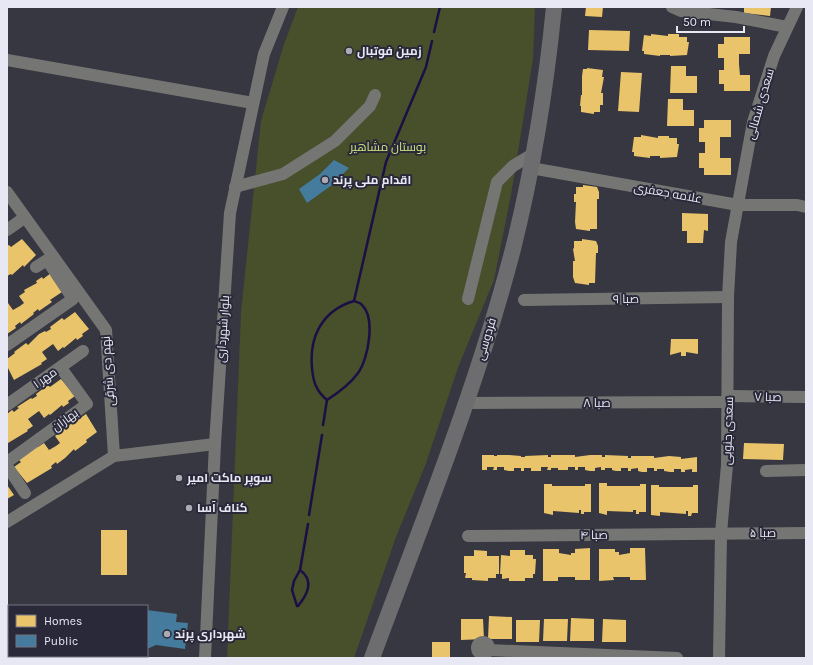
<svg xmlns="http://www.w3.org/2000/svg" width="813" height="665" viewBox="0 0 813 665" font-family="Karla,Cairo,sans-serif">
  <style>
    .green { fill: #474f2b }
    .homes { fill: #e9c46a }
    .public { fill: #457b9d }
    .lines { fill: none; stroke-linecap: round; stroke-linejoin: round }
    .stream { stroke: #1c0f46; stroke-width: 2.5 }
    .minor { stroke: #757674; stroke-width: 12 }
    .major { stroke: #6d6d70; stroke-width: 16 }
    .poi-dot { fill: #aaaab5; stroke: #29293a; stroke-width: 1.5 }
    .labels { text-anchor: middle; stroke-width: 4; stroke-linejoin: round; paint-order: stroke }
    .poi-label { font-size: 12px; font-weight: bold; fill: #e8e8f4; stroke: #29293a; text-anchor: start }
    .street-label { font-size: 12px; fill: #e8e8f4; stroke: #29293a }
    .park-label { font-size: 12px; fill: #d2e77e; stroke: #29293a }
  </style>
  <rect width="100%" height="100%" fill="#373741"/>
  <!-- green -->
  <polygon class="green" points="298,7 535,7 533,59 511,195 494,280 459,365 425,466 396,537 354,658 227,658 241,312 261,121 284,44"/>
  <!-- homes -->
  <g class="homes">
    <polygon points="586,7 603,7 602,17 585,16"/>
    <polygon points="744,7 771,7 770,16 744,13"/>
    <polygon points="589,30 630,31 629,51 588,50"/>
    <polygon points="651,34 668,36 668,34 679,34 679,37 687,37 687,42 689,42 687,55 670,56 670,55 660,55 660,56 644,54 644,51 642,51 644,35 651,36"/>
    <polygon points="724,37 750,37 750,54 739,54 739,64 740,75 750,75 750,91 724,91 724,84 719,84 719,70 724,70 724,58 718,58 718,44 724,44"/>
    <polygon points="671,66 686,66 686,76 697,76 697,93 670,93"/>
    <polygon points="587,68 603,70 602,77 604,77 601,93 603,93 603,105 600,105 600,112 594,112 594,114 581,112 581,106 580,106 581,95 582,95 582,76 583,69 587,69"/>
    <polygon points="621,72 642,73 639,112 618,111"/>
    <polygon points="668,99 683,99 683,110 694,110 694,126 667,126"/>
    <polygon points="704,120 731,120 731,137 720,137 720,158 731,158 731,175 704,175 704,168 699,168 699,153 705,153 705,142 699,142 699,128 704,128"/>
    <polygon points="641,135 658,138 658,136 669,136 669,138 677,138 677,144 679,144 677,157 660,158 660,156 650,156 650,158 634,156 634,152 632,152 634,137 641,137"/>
    <polygon points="583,185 597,187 599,192 599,199 597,199 597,229 590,229 590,231 576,229 575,222 576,202 574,202 574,194 576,194 576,187 583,187"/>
    <polygon points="682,213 708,214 708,231 704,230 703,243 687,243 687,231 682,231"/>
    <polygon points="22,239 36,255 24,267 23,265 12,275 11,274 7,276 7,246 9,245 11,247"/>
    <polygon points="582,239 596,241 598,246 598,253 596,253 595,283 589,283 589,285 575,283 573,277 573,261 575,261 573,249 574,248 574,241 582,241"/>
    <polygon points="51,273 62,292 50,300 52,302 39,311 38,309 33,313 34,314 21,324 20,322 15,326 16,328 7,334 7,303 8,303 13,310 20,306 24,303 19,296 25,292 24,290 37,283 36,281 42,277 43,279"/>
    <polygon points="75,312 89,329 82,334 83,336 77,340 76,338 64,348 63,347 58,351 53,344 42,352 47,359 41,363 42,364 14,380 7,366 7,359 15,353 14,352 26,343 28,345 39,334 45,331 46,332 51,329 50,327 62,318 64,320"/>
    <polygon points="671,339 698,339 698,354 686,352 686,356 681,356 681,352 670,355"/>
    <polygon points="61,379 75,396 68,401 69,403 63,407 62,405 50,415 49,414 44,418 39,411 28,419 33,426 27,430 28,431 8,443 7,414 12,410 14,412 19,408 17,407 31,398 32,399 37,396 36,394 48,385 50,387"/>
    <polygon points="86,414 97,432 86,440 87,442 75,451 74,449 65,458 57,464 56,462 51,466 52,468 27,483 14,467 21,462 19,460 37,446 38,447 44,443 49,450 56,446 60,443 55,436 61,432 60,430 73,423 72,421 78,417 79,419"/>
    <polygon points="744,443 784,444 783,460 743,459"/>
    <polygon points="482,455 494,455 494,456 497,456 497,455 509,455 521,456 521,457 525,457 525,456 548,455 548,457 551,457 551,455 575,455 575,457 590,455 602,455 602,457 605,457 605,455 628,456 628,458 631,458 631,456 654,456 654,458 669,456 681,457 681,459 697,457 697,472 692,472 692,469 685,470 685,472 681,472 681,469 674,469 674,472 670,472 664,471 664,469 657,469 657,471 654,471 654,468 647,468 647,472 642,472 638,471 638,468 631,469 631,471 628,471 628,468 621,468 621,471 616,471 612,470 612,468 605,468 605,470 601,470 601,467 595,468 595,471 590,471 585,470 585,467 578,467 578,470 575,470 575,467 568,467 568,470 558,470 558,468 551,468 551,470 547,470 548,467 541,467 541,471 531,471 531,468 524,468 524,471 521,471 521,468 514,468 514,471 509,471 504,470 504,467 497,467 497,470 493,470 494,467 487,467 487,470 482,470"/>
    <polygon points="599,483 607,483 607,486 640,486 640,484 646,484 646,512 639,512 639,514 636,514 636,510 633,510 633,512 607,511 607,515 599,513"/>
    <polygon points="544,484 552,484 552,486 585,486 585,484 591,484 591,512 584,512 584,514 581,514 581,510 579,510 579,513 553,511 553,515 544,513"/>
    <polygon points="7,485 14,495 7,499"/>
    <polygon points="651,485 659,485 659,487 693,487 693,485 698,485 698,513 692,513 691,516 688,516 688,511 686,511 686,514 660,512 660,516 651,515"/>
    <rect x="101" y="530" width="26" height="45"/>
    <polygon points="590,548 590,580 575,580 575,577 558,577 558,581 543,581 543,549 559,549 559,553 571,555 571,553 575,553 575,549"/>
    <polygon points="630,548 645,548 646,580 630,580 630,577 613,577 614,580 599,581 599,549 615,549 615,552 619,552 619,555 630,553"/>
    <polygon points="474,550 487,551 487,556 499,556 499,574 496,574 496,578 488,578 488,581 472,580 472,578 465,578 466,573 464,573 464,556 474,556"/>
    <polygon points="510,550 525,550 525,555 533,555 533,559 536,559 535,574 533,574 533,578 525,578 525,581 509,581 509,578 502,579 502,574 500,574 501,555 510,556"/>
    <polygon points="489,616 512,617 512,639 488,639"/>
    <polygon points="571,618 594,619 594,641 570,641"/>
    <polygon points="461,619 483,619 484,639 461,640"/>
    <polygon points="544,619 568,619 567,641 543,641"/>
    <polygon points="603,619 626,620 626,642 602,642"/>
    <polygon points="516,620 540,620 539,642 516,642"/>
    <rect x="432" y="642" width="18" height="16"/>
  </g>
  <!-- public -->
  <g class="public">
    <polygon points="334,160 349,168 332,185 307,203 299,189 320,174"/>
    <polygon points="147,610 177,614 176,622 188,623 185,649 156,645 147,649"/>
    <polygon points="43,656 135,656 134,658 42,658"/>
  </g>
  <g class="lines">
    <!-- stream -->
    <g class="stream">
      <polyline points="434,32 440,7"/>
      <path d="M 327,400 C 316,391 313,381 312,368 C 309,336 323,310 354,301"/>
      <path d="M 323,425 L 327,400 C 338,393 350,384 358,373 C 368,360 376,318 362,305 C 361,303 356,302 354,301 L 386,162 L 426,67 L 432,41"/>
      <polyline points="309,515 322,435"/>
      <polyline points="297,606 292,590 294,581 300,570 308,524"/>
      <path d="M 298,606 C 307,595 315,581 300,570"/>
    </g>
    <!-- minor -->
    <g class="minor">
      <polyline points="672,7 681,11 736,17 787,27"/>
      <polyline points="7,60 253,103"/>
      <polyline points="531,168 738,205 797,205 806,207"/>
      <polyline points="235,187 283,174 335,141 370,106 375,95"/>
      <polyline points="7,192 106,330 114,456 215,444"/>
      <polyline points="7,230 24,218"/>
      <polyline points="468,299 497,182 513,166 533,154"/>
      <polyline points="524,300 728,297"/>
      <polyline points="7,345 73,299 47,260 36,267"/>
      <polyline points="729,396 806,397"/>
      <polyline points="466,403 729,402"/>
      <polyline points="7,405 83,351"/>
      <polyline points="7,462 87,404 61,368"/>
      <polyline points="7,466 25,493"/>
      <polyline points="766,471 806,470"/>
      <polyline points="7,522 114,456"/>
      <polyline points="468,536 806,533"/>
      <circle cx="483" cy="648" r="6"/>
      <polyline points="489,650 677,658"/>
      <polyline points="205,658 215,444 230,213 264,54 283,7"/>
      <polyline points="719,658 721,533 727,465 728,297 731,242 753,122 774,56 797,7"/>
    </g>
    <!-- major -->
    <path class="major" d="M 372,658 C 422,523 477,388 513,249 C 533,169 546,88 554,7"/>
  </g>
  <!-- markers -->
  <g class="poi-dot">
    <circle cx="349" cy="51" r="4"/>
    <circle cx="325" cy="180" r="4"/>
    <circle cx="179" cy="478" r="4"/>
    <circle cx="189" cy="508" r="4"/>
    <circle cx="167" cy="634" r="4"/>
  </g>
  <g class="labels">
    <!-- poi labels -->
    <g class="poi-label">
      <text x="357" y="55">زمین فوتبال</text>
      <text x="333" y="184">اقدام ملی پرند</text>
      <text x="187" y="482">سوپر ماکت امیر</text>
      <text x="197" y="512">کناف آسا</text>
      <text x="175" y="638">شهرداری پرند</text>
    </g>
    <!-- street labels -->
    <g class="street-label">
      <text transform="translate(760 104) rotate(-74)" y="4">سعدی شمالی</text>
      <text transform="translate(668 193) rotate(10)" y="4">علامه جعفری</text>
      <text transform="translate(626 299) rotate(-1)" y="4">صبا ۹</text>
      <text transform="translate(223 329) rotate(-86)" y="4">بلوار شهرداری</text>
      <text transform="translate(486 339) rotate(-73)" y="4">فردوسی</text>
      <text transform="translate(108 371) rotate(-94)" y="4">نهم دی شرقی</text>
      <text transform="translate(45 378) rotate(-35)" y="4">مهر ۱</text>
      <text transform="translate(768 397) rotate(1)" y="4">صبا ۷</text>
      <text x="597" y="407">صبا ۸</text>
      <text transform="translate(65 420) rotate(-36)" y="4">بهاران</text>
      <text transform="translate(728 431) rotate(-88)" y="4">سعدی جنوبی</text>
      <text x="763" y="537">صبا ۵</text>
      <text transform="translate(594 535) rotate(-1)" y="4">صبا ۴</text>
    </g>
    <!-- park labels -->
    <g class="park-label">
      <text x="388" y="151">بوستان مشاهیر</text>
    </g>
  </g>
  <!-- border -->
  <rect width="813" height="665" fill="none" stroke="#e8e8f4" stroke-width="16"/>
  <!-- legend -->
  <rect x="8" y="605" width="140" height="52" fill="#29293a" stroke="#757584"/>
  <rect x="16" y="615" width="20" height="12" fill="#e9c46a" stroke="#757584"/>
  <text x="44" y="625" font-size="12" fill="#e8e8f4">Homes</text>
  <rect x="16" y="635" width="20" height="12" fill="#457b9d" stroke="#757584"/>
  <text x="44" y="645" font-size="12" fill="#e8e8f4">Public</text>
  <!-- scale -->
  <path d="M677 26v6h67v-6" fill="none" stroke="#e8e8f4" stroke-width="2"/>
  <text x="683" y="26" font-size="12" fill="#e8e8f4" stroke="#29293a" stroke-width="3" paint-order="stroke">50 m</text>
</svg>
